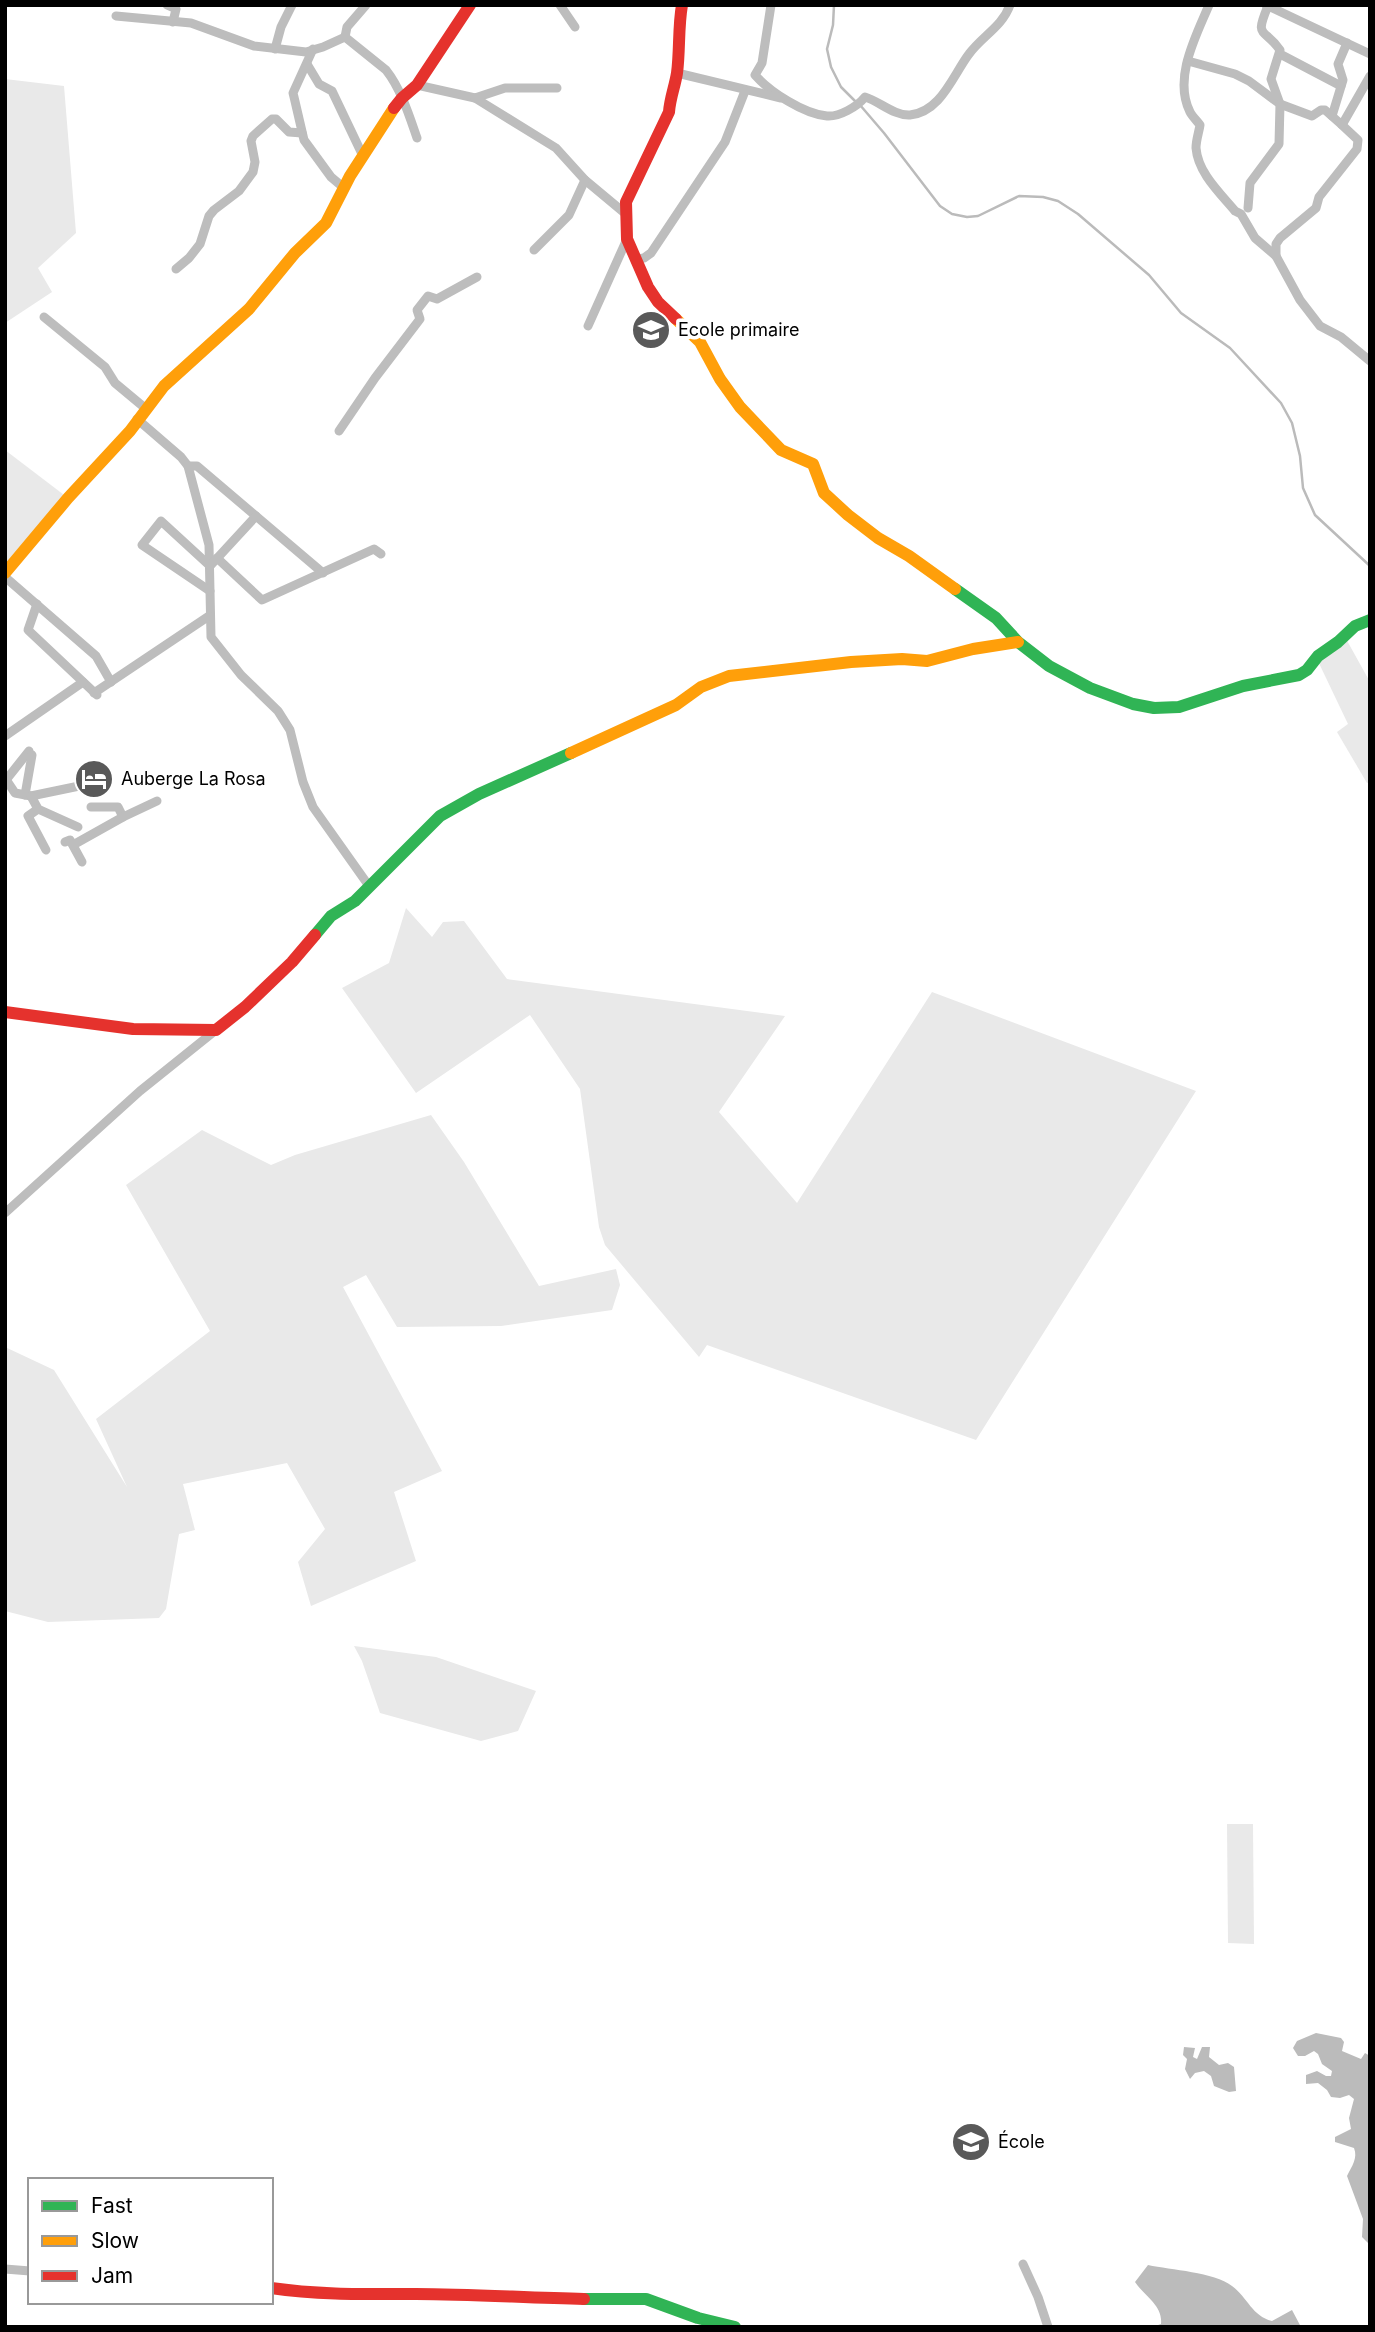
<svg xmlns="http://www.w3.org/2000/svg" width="1375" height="2332" viewBox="0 0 1375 2332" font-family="Inter,sans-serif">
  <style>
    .green { fill: #e9e9e9 }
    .water { fill: #bbb }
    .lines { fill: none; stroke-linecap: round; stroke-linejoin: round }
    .stream { stroke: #bbb; stroke-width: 2.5 }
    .street { stroke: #bdbdbd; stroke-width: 9 }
    .fast { stroke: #30b455; stroke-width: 12 }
    .slow { stroke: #ff9f0a; stroke-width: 12 }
    .jam { stroke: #e5322d; stroke-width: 12 }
    .labels { text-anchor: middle; stroke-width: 7; stroke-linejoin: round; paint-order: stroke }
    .poi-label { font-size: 18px; fill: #000; stroke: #fff; text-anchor: start }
  </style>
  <rect width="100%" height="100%" fill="#fff"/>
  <!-- green -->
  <g class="green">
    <polygon points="5,79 64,86 76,233 38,268 52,292 5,323"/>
    <polygon points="5,450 68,498 5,573"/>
    <polygon points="1345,637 1370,682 1370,782 1367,783 1337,732 1348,724 1316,657"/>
    <polygon points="406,908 432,937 443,922 464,921 507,979 785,1016 719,1112 797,1203 932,992 1196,1091 976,1440 707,1345 699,1357 605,1245 599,1227 580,1089 530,1015 416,1093 342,988 389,963"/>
    <polygon points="431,1115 464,1162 539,1286 616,1269 620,1285 612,1310 501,1326 397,1327 366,1275 343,1287 442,1471 394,1492 416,1561 311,1606 298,1562 325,1529 287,1463 183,1484 195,1530 179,1534 166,1609 159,1618 48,1622 5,1611 5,1347 54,1370 127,1487 96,1419 210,1331 126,1185 202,1130 271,1165 295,1155"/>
    <polygon points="354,1646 436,1657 536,1691 518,1731 481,1741 380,1713 362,1661"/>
    <polygon points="1227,1824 1253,1824 1254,1944 1228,1943"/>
  </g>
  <!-- water -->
  <g class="water">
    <path d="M 1316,2033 L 1341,2038 L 1344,2042 L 1342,2051 L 1361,2059 L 1365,2053 L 1370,2056 L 1370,2245 L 1362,2237 L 1363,2219 L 1347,2176 C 1352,2166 1358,2158 1354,2148 L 1335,2142 L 1335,2137 L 1351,2129 L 1349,2118 L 1354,2099 L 1349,2095 L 1340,2098 L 1331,2097 L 1327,2090 L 1318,2083 L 1306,2084 L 1306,2075 L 1317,2071 L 1326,2076 L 1331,2076 L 1332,2071 L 1322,2064 L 1318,2054 L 1314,2051 L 1305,2056 L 1298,2056 L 1293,2048 L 1297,2041 Z"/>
    <polygon points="1184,2047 1195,2048 1193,2057 1197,2059 1202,2047 1210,2047 1209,2057 1219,2065 1228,2063 1234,2067 1236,2091 1229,2092 1214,2086 1211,2076 1204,2071 1195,2073 1190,2079 1185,2069 1187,2059 1183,2055"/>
    <path d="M 1148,2265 C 1171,2270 1214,2272 1232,2286 C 1248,2298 1252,2316 1272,2321 L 1292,2310 L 1301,2327 L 1152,2327 L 1161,2324 C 1163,2305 1144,2296 1135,2282 Z"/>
  </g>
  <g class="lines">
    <!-- stream -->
    <g class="stream">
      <polyline points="834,5 833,25 827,49 831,67 841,87 855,101"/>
      <polyline points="860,105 884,133 940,206 952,214 967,217 978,216 1019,196 1043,197 1058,201 1078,214 1149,275 1181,313 1230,348 1281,403 1292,423 1300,456 1303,488 1315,515 1370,566"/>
    </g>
    <!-- street -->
    <g class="street">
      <polyline points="167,5 176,9 173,22"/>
      <polyline points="560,5 575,27"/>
      <path d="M 771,5 L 762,63 L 755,75 C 770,92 804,114 827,116 C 839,117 857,107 865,97 C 879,101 894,116 910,115 C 941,112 953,75 969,54 C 982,36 1002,27 1010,5"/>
      <path d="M 1209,5 C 1196,36 1173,78 1190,112 C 1192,116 1197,121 1200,125 C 1199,132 1196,140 1196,148 C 1198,173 1220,193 1235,211 L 1241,214 L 1255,238 L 1276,256 L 1300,300 L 1320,326 L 1341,337 L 1370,361"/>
      <polyline points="1266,5 1370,54"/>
      <path d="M 1268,6 C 1254,39 1264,27 1280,50 L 1271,79 L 1280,104"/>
      <path d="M 116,16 L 191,23 L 254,46 L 306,52 L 323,47 L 345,37 L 386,70 C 401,89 409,115 417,138"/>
      <polyline points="345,37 347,27 366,5"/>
      <polyline points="275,49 281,27 292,5"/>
      <polyline points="313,49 293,93 294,97 304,140 331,177 344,188"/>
      <polyline points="1280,54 1341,86"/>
      <polyline points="1188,61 1235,74 1249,81 1280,104"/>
      <polyline points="307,64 319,84 332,91 363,156"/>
      <polyline points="677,73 781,98"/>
      <polyline points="417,85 475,98 505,88 557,88"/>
      <polyline points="475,98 556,148 585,180 627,215"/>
      <polyline points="1332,116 1343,80 1338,64 1347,43"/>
      <polyline points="1248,208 1250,183 1279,144 1280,104 1312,116 1321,110 1325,110 1342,125 1370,76"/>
      <polyline points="534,250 569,215 585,180"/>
      <polyline points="1276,256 1276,244 1280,238 1316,208 1319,197 1357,149 1358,140 1342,125"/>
      <polyline points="637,259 644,258 651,253 725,142 745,91"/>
      <polyline points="176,269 189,258 200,244 209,216 214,210 239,191 253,172 255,162 251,141 253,136 272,119 276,119 289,132 302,133"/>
      <polyline points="44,317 105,367 115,383 145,408"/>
      <polyline points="588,326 627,239"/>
      <polyline points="137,419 181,457 188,466 209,545 211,637 241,675 278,711 290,730 303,782 313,807 369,886"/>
      <polyline points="339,431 375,378 420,319 417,310 428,296 437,299 477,277"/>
      <polyline points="188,466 197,466 323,573"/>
      <polyline points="217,558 262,600 374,549 381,554"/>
      <polyline points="5,577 96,656 111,682"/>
      <polyline points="210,591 142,545 161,521 210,566 256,516"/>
      <polyline points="37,604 28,630 97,695"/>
      <polyline points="94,693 209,616"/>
      <polyline points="5,736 83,682"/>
      <polyline points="5,778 15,793 31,796 84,785"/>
      <polyline points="6,780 29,751"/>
      <polyline points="25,795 32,755"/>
      <polyline points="31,796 38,809 78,827"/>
      <polyline points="91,807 118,807 123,817"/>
      <polyline points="38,809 28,816 46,850"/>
      <polyline points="65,842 70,840 82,862"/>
      <polyline points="73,845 123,817 157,801"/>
      <polyline points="5,1213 140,1091 216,1030"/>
      <polyline points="1023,2264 1038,2297 1048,2327"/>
      <polyline points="5,2269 30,2271"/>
    </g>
    <!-- fast -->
    <g class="fast">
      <polyline points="955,589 996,618 1018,642 1049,666 1090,688 1133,704 1154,708 1179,707 1243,686 1299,675 1307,670 1318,656 1338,642 1355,626 1370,620"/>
      <polyline points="315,935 331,916 355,901 440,816 479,794 571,753"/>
      <polyline points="584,2299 646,2299 698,2318 735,2327"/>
    </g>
    <!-- slow -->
    <g class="slow">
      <polyline points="676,319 700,342 720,379 740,407 781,450 813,464 824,493 848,515 878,538 909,556 955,589"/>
      <polyline points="5,573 68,498 130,431 164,386 249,309 295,253 326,223 350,176 394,108"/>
      <polyline points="571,753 676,705 701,687 729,676 851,662 902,659 927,661 973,649 1018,642"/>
    </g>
    <!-- jam -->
    <g class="jam">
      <polyline points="394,108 402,98 417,85 470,5"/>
      <path d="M 676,319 L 658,302 L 648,287 L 627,239 L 626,202 L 669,112 C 670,98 675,86 677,73 C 680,50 678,28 682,5"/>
      <polyline points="5,1012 133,1029 216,1030 245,1007 292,962 315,935"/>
      <path d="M 271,2288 C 319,2295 368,2294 416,2294 C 472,2294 528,2298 584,2299"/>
    </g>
  </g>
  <!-- icons -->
  <defs>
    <symbol id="school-disc" viewBox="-11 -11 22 22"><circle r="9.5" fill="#595959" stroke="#fff"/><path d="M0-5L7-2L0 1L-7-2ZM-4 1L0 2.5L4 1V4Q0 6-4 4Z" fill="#fff"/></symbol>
    <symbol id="hotel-disc" viewBox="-11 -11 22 22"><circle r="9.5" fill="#595959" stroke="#fff"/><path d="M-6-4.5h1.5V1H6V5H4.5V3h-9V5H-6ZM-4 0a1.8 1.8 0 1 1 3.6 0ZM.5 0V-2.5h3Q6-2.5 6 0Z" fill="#fff"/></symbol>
  </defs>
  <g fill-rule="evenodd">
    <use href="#school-disc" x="629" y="308" width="44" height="44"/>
    <use href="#hotel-disc" x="72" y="757" width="44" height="44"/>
    <use href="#school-disc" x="949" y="2120" width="44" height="44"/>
  </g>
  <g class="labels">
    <!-- poi labels -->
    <g class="poi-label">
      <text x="678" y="336">Ecole primaire</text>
      <text x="121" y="785">Auberge La Rosa</text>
      <text x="998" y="2148">École</text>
    </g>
  </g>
  <!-- border -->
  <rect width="1375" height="2332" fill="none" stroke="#000000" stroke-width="14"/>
  <!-- legend -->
  <rect x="28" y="2178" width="245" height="126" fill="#ffffff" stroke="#999999" stroke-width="2"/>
  <rect x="42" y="2201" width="35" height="10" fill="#30b455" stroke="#999999" stroke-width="2"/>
  <text x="91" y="2213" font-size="21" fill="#000000">Fast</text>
  <rect x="42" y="2236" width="35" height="10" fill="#ff9f0a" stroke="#999999" stroke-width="2"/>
  <text x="91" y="2248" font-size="21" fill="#000000">Slow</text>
  <rect x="42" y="2271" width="35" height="10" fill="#e5322d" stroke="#999999" stroke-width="2"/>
  <text x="91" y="2283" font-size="21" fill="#000000">Jam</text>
</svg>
